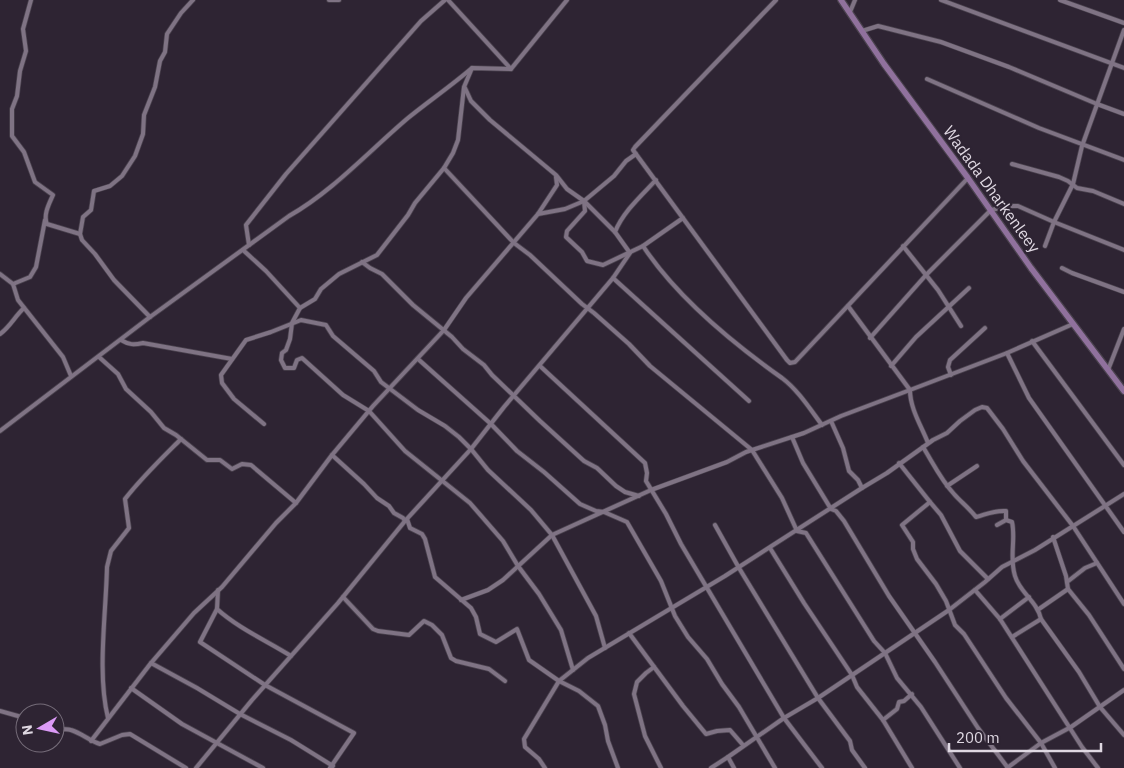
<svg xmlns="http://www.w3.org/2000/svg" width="1124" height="768" viewBox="0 0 1124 768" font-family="'IBM Plex Sans',sans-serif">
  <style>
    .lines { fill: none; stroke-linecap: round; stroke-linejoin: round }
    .minor-casing { stroke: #4a424e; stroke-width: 5.5 }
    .secondary-casing { stroke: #4a424e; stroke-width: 8 }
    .minor { stroke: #7f7384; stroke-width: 4 }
    .secondary { stroke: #90719d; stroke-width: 5.5 }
    .labels { text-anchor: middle; stroke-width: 4.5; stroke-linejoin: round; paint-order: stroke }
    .street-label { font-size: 16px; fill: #dfd8e2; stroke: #2e2433 }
  </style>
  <rect width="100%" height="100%" fill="#2e2433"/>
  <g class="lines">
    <defs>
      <g id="minor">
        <path d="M 31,0 L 23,29 L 26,51 L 20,71 L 17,96 L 12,109 L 12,136 L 24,152 L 35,182 L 53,195 C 49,204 43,215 47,224 L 80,234 L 82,240 L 95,254 L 114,280 L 150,317"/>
        <polyline points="329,0 339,0"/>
        <polyline points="448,0 511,69"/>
        <polyline points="776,0 635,147 633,150 787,360 790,363 795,362 968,178"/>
        <polyline points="941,0 1124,68"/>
        <polyline points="1060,0 1124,23"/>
        <polyline points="850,12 855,0"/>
        <polyline points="862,31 878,26 941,42 1009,67 1097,104 1124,114"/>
        <polyline points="472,68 464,87 458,140 453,153 444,168 415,203 408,215 377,255 339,274 321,289 315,299 300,308 292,323 290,339 286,350 282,353 281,360 285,368 294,368 297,360 302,358 343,395 369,411 405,451 470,503 503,541 518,566 539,594 561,630 573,670"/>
        <polyline points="927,79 1039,128 1124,160"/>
        <polyline points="465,88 471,101 490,120 556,175 567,189 584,201 615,232"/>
        <polyline points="1012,164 1059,177 1068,181 1077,188 1093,191 1124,204"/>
        <polyline points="444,168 514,243 530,255 582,304 594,313 629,344 650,366 752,450 782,498 797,531 806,533 874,641 885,653 897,678 921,707 960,768"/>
        <polyline points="584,201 585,211 567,231 566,237 582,252 587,261 603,265 643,246 683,218"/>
        <polyline points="538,214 557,185 556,177"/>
        <polyline points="80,234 83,217 91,210 94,191 110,186 122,176 135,156 143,134 144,115 155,87 160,61 165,52 167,34 181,13 193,0"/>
        <polyline points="249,245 246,225 286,174 421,21 445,0"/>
        <path d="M 643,246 C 676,296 734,344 782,378 C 798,390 810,409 822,425"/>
        <polyline points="903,246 938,290 961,326"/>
        <polyline points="1045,246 1054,222 1073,184 1082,146 1124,30"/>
        <polyline points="243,250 266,271 300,308"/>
        <polyline points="362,262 370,268 382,274 413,305 452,337 463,349 484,365 492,375 540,421 584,461 597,468 616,486 625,492 639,496"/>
        <polyline points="1062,268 1072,273 1124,292"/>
        <polyline points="0,274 13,284 18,300 63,357 71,376"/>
        <polyline points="613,278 749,401"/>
        <polyline points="13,284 30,277 36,267 45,220"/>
        <path d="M 0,334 C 10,327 15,316 24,308"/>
        <polyline points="870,338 926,275 991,210 1010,206 1018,206 1054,222 1124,250"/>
        <path d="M 121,340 C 129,345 134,345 143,343 L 232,359"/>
        <polyline points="1032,341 1124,465"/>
        <polyline points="1007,353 1029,398 1124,532"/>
        <polyline points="99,357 118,374 126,389 151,412 164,428 176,435 207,460 220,460 232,469 242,464 251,465 296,503 332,455 364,484 377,498 389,506 394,513 403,518 405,521"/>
        <polyline points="418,359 491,424 517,451 544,472 580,504 596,511 604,512 627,522 661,581 675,616 688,637 707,659 722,684 739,707 775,768"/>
        <polyline points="540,366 645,463 647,473 646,481 666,514 681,544 784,718 822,768"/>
        <polyline points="891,366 916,337 969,288"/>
        <polyline points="1108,370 1124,329"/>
        <polyline points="951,375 948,367 950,360 985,328"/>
        <polyline points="831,421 843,448 849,471 858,480 862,488 887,473 933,440 947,433 960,421 975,410 982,407 987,408 1003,429 1023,461 1073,526 1124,604"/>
        <polyline points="264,424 234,399 222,383 221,375 246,340 271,332 301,320 326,325 333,336 374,371 381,382 418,410 445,426 459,437 471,449 488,470 531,510 552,535 596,616 605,648"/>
        <path d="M 0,431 L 150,317 L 289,216 C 333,191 369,151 408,118 C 429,101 451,86 472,68 L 511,69 L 567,0"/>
        <polyline points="792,437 803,463 831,509 836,511 844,521 889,596 935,662 978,728 1008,768"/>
        <path d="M 928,443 C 922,427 910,409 910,390 L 1007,353 L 1073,324"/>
        <path d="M 923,447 C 933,463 941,480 954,494 C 961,502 969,508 976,517 C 987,514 994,510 1006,511 L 1006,520"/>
        <polyline points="332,455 373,406 444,330 466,298 538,214 565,209 584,201 614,176 626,161 636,154"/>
        <polyline points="899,463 930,502 902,525 913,542 913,549 917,559 936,584 946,601 955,625 964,634 1006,698 1041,743 1055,768"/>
        <polyline points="947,486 977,466"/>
        <polyline points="930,502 941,515 960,551 988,579"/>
        <polyline points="407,519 410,528 422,534 425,539 435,577 471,608 476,617 480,634 496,642 517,629 529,660 559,681 579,691 598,706 605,725 608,741 618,768"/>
        <polyline points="715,525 739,568 818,698 850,741 852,750 865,768"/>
        <path d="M 997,525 L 1006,520 L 1012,522 C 1016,540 1009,557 1015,576 C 1020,593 1037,601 1041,619 L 1079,672 L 1100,707 L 1124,735"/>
        <polyline points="1053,537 1066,576 1068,589 1089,615 1124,669"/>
        <polyline points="770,548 804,603 852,675 857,687 883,720 912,768"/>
        <polyline points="1067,582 1085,568 1097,563"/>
        <path d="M 218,590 L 217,609 C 238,628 267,641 291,656"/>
        <polyline points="975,590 1000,619 1082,747 1098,768"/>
        <polyline points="343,597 373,629 378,631 409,635 424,621 432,625 442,635 451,658 456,661 489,669 505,681"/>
        <polyline points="461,600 488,590 503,580 552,535 651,490 727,462 746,452 804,433 841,416 910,390 848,306"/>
        <polyline points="217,609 200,642 265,685 354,733 330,768"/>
        <polyline points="1039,609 1068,589"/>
        <polyline points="1000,619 1029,597"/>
        <polyline points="629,633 683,706 706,734 717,731 730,730 743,745"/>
        <polyline points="1012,637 1041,619"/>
        <polyline points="151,663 197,688 240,714 291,740 333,766"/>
        <polyline points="654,667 646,673 637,682 634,694 645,736 661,768"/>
        <polyline points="131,688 182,724 263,768"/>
        <polyline points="0,711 25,718"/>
        <path d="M 108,718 C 97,674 106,614 107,567 L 111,551 L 129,528 L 125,499 C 142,477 162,458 181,439"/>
        <polyline points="883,720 897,709 899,702 904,701 912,694"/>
        <path d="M 55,728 C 61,731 65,728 71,730 C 81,733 90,741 100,744 L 122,735 L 130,734 L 186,768"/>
        <polyline points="91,741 151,663 194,613 222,587 276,523 296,503"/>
        <path d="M 196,768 L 252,700 L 338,603 L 405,521 L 471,449 L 504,407 L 613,278 L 630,253 L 615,232 C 623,212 641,196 656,180"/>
        <polyline points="545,768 539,759 525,747 524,739 559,681 588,658 725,576 862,488"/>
        <polyline points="711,768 728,757"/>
        <polyline points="734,768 728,757 784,718 818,698 949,610 985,582 1002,567 1035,550 1124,494"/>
        <polyline points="1007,768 1041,743 1071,727 1124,690"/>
      </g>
      <polyline id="secondary" points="841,0 884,64 968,178 1031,268 1124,391"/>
    </defs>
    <!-- minor casing -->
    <use href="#minor" class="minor-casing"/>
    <!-- secondary casing -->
    <use href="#secondary" class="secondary-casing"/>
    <!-- minor -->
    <use href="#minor" class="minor"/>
    <!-- secondary -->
    <use href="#secondary" class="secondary"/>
  </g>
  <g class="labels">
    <!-- street labels -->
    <g class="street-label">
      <text transform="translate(992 189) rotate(54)" y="6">Wadada Dharkenleey</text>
    </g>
  </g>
  <!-- north arrow -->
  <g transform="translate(40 728) rotate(261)"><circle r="24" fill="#2e2433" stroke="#756c79"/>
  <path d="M0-4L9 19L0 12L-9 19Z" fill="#db9af6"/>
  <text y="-8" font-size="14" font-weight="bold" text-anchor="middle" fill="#dfd8e2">N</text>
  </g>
  <!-- scale -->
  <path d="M949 743v8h152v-8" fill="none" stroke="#dfd8e2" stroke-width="2.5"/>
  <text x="956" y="743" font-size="15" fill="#dfd8e2" stroke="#2e2433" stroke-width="4" paint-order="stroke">200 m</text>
</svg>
